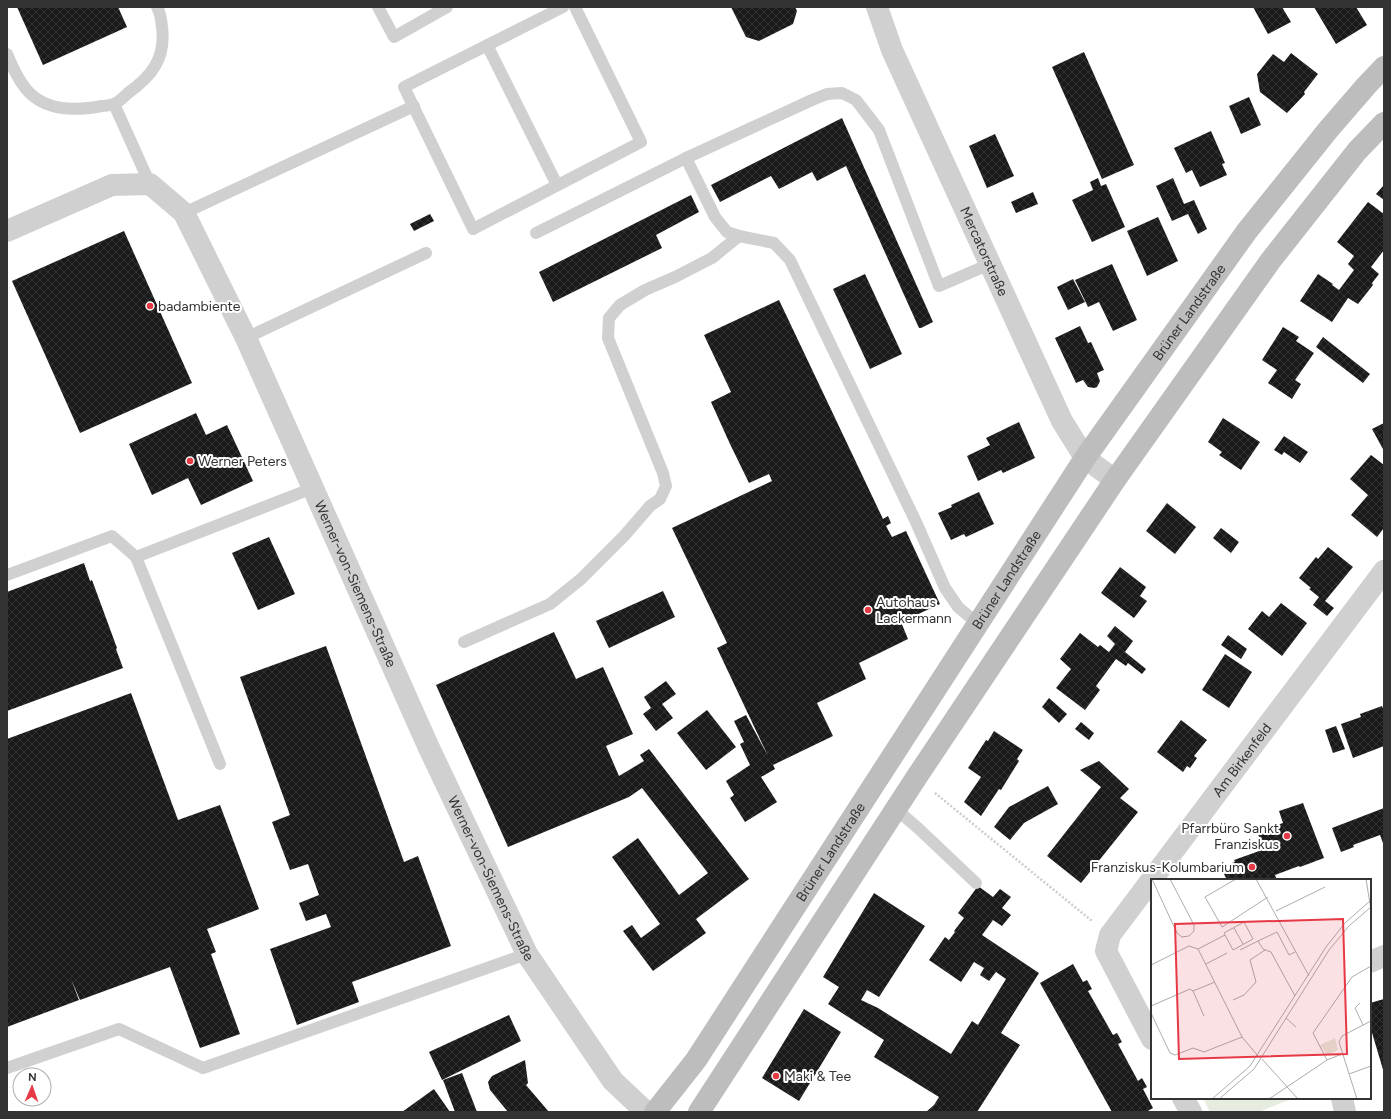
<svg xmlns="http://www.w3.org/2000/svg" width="1391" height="1119" viewBox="0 0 1391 1119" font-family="Figtree,sans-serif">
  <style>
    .green { fill: #e6ecdf }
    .building { fill: url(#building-cross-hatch) }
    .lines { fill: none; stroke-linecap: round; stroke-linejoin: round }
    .path { stroke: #cdcdcd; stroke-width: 2.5; stroke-dasharray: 2 2; stroke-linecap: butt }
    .service { stroke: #d0d0d0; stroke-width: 12 }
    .minor { stroke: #d0d0d0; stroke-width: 22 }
    .secondary { stroke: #bdbdbd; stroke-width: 22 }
    .poi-dot { fill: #e63946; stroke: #fff; stroke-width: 1.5 }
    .labels { text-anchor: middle; stroke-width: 4; stroke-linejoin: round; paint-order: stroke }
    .street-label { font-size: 14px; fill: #333; stroke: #fff }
    .poi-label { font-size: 14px; fill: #333; stroke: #fff; text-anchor: start }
    .inset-road { fill: none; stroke: #adadad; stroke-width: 1 }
    .view { fill: #e63946; fill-opacity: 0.15; stroke: #e63946; stroke-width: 2 }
    .inset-edge { fill: none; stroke: #333; stroke-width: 2 }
  </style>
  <defs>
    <pattern id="building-cross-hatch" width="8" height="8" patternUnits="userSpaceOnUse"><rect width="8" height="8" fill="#1a1a1a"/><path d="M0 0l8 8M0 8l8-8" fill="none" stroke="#333"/></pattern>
  </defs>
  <rect width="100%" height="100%" fill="#fff"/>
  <!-- green -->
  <polygon class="green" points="1203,1098 1294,1098 1259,1112 1210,1112"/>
  <!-- building -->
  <g class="building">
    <polygon points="17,7 118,7 127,27 43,65"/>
    <polygon points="731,7 795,7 797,11 793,24 759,41 746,37"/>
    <polygon points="1253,7 1282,7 1291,22 1268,34"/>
    <polygon points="1314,7 1356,7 1367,25 1336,44"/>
    <polygon points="1084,52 1134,165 1102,179 1052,67"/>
    <polygon points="1291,53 1318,74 1304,92 1305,94 1287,113 1260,92 1257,74 1273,54 1284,62"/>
    <polygon points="1249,97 1261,125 1241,134 1229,106"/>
    <polygon points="842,118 933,322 921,328 919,328 846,166 817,181 812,172 779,189 771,176 720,202 711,185"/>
    <polygon points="1211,131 1225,163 1222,164 1227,175 1200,187 1192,170 1186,173 1174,148"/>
    <polygon points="995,134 1014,176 987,188 969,146"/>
    <polygon points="1098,178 1101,186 1106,184 1125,227 1092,242 1072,200 1093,190 1090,182"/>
    <polygon points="1173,178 1184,204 1194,200 1207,229 1198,234 1188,214 1172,221 1156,186"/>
    <polygon points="1383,186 1384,186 1384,200 1376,194"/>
    <polygon points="1033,192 1038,204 1016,213 1011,202"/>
    <polygon points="691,195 699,212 656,235 662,248 553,302 539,272"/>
    <polygon points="1368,202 1384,214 1384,250 1371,267 1379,274 1372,283 1373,285 1358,304 1348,298 1332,322 1300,301 1318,274 1333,284 1332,285 1339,290 1354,270 1348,264 1354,256 1337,242"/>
    <polygon points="430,214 434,221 414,231 410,224"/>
    <polygon points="1158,217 1178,261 1147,276 1127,231"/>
    <polygon points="124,231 192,383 80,433 12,281"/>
    <polygon points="1112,264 1137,320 1113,331 1099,302 1088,307 1075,280"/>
    <polygon points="865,274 902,354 870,369 833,289"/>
    <polygon points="1073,279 1085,302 1068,310 1057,287"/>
    <polygon points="779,300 883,519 888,516 891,523 886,526 892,537 906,531 940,604 901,622 908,639 859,663 866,679 817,703 833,736 773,765 775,769 761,777 777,802 745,822 730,798 734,795 726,781 750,765 740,744 744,742 734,721 746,715 768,756 717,648 727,643 672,528 772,481 769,474 749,483 730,444 711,402 731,392 704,335"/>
    <polygon points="1080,326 1088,343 1091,342 1104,370 1097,373 1100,381 1097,387 1094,388 1088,387 1083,380 1076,383 1055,338"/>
    <polygon points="1283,327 1299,337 1296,341 1314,353 1295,380 1301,384 1292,399 1268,383 1277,370 1262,360"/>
    <polygon points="1323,337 1370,374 1363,383 1316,347"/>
    <polygon points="196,413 206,435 227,425 253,481 201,505 188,478 152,495 129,444"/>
    <polygon points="1223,418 1260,442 1241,470 1219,455 1222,452 1208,442"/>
    <polygon points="1019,422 1035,458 1003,473 1001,470 978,481 967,456 990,445 986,438"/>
    <polygon points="1384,423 1384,451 1372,429"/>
    <polygon points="1284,436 1308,452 1300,463 1284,452 1282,455 1274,450"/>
    <polygon points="1371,455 1384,465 1384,528 1377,537 1351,515 1368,495 1350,479"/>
    <polygon points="979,492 994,524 966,537 964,534 951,540 938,513 952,507 951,505"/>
    <polygon points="1167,503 1196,527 1175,554 1146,531"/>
    <polygon points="1221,528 1239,542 1231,553 1213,538"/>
    <polygon points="269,537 295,594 258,610 232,553"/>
    <polygon points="1328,547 1353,567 1325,601 1334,608 1327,616 1313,605 1319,597 1309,589 1311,588 1299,578 1316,557 1318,559"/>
    <polygon points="84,563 90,581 92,580 117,648 116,649 123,668 7,711 7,592"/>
    <polygon points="1120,567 1146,587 1140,596 1147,601 1134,618 1101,593"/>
    <polygon points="663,591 675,617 609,648 596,621"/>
    <polygon points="1281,603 1307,623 1282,656 1248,629 1262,611 1269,617"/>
    <polygon points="1115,626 1133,641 1125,652 1146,669 1142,674 1128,663 1126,666 1116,659 1096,686 1100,690 1085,710 1056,688 1071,669 1060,659 1080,633 1098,647 1100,645 1109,652 1115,644 1107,636"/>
    <polygon points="554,632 576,679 603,667 633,734 606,746 619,776 644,761 640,755 649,749 749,879 696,919 706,933 653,971 623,931 632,925 641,938 660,924 612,857 638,838 679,895 708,873 642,788 629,797 508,847 436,685"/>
    <polygon points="1228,635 1247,649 1241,659 1221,645"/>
    <polygon points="326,646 404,862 418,856 451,946 352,982 359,1002 297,1025 270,949 331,927 326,914 306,921 299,903 319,895 308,864 290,870 272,822 290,815 240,677"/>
    <polygon points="1225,654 1252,672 1229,708 1202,690"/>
    <polygon points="666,681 676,694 662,704 673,718 656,731 643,714 651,708 644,697"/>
    <polygon points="131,693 178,820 220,805 259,909 207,929 216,952 211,954 240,1034 200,1048 170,967 80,1000 71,979 79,1000 7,1027 7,739"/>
    <polygon points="1049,698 1067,714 1059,723 1042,707"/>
    <polygon points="1382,706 1384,711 1384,746 1353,758 1341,724 1361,717 1360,714"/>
    <polygon points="707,710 736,747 706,770 677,733"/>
    <polygon points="1181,720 1207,740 1194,756 1197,758 1190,768 1187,766 1183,772 1157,752"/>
    <polygon points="1081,722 1094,733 1089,740 1075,729"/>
    <polygon points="1336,726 1345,749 1333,753 1325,730"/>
    <polygon points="994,731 1023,750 1017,759 1019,761 1001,790 999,789 981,816 964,802 981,777 968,768 986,740 988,741"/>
    <polygon points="1099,761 1129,789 1120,798 1138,812 1081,883 1047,856 1101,787 1080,770"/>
    <polygon points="1048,786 1058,804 1024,823 1010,840 994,827 1009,807"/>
    <polygon points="1303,803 1324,858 1300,867 1299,866 1275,875 1277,880 1227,880 1224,874 1234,870 1232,863 1235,862 1234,860 1262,850 1262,851 1265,851 1257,832 1283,823 1279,811"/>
    <polygon points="1384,808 1384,846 1380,835 1353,845 1354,847 1341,852 1332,828"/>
    <polygon points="978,886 993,897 1000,889 1011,897 1002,908 1011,915 1002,926 993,920 982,935 1039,973 1001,1033 1020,1045 977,1112 926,1112 934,1105 939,1097 874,1057 884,1040 828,1004 839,987 823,977 874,893 925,926 879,997 867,990 861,1000 878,1008 951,1054 972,1021 978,1025 1006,979 996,972 989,981 980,975 984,968 974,962 961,982 929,960 945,937 949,940 955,932 954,931 964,918 958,913"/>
    <polygon points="1073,964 1083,982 1087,980 1092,989 1088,991 1113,1035 1117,1033 1122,1042 1118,1044 1138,1081 1142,1078 1147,1087 1143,1089 1153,1108 1146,1112 1112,1112 1040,983"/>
    <polygon points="1384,999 1384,1073 1370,1026 1370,1003"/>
    <polygon points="804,1009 841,1032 799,1101 762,1078"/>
    <polygon points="509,1015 521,1041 442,1080 429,1052"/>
    <polygon points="525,1060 528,1083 526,1085 549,1112 508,1112 490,1090 488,1082 492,1076"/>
    <polygon points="462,1073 477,1112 455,1112 443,1080"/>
    <polygon points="434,1089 450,1112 402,1112"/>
  </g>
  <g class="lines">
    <!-- path -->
    <polyline class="path" points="935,793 1092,921"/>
    <!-- service -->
    <g class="service">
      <polyline points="378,7 394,37 447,7"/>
      <polyline points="563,7 404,87 473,229 641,142 575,7"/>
      <polyline points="487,45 557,185"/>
      <path d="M 7,54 C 12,66 17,78 26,89 C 44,111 76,111 102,106 C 105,106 110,105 114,104 C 119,102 124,97 128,93 C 152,76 166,58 162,27 C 161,20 161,14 157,7"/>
      <polyline points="114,104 150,184"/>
      <polyline points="184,213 414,106"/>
      <polyline points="536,233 686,158"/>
      <polyline points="246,338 426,253"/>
      <polyline points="7,575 112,536 136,557"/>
      <polyline points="978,624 958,607 945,588 916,522 790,260 774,243 739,236 727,232 715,217 686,158 812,100 827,94 842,93 856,100 879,130 939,286 990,264"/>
      <polyline points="464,642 550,604 581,579 624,536 650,506 660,499 666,486 663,473 608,338 609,318 620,305 645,290 675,277 712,258 739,236"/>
      <polyline points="220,764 136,557 313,488"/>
      <polyline points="896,809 919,829 976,883"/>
      <polyline points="7,1068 119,1029 203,1068 527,954"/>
    </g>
    <!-- minor -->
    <g class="minor">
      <path id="s1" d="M 877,7 L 892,50 L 1062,421 L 1085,458 L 1115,480"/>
      <path id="s2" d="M 7,231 L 112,185 L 150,184 L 184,213 L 246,338 L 429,748 L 527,954 L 613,1081 L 646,1112"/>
      <polyline points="1370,962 1384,956"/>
      <path id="s3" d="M 1152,1039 L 1106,951 L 1110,935 L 1384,571"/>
      <polyline points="1183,1098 1191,1112"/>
      <polyline points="1342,1098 1345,1112"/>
    </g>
    <!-- secondary -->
    <g class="secondary">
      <path id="s4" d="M 655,1112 L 696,1060 L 1085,458 L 1247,231 L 1328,130 L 1366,86 L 1384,67"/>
      <polyline points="699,1112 916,778 1115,480 1271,260 1357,151 1384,123"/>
    </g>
  </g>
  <!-- markers -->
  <g class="poi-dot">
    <circle cx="150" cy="306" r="4"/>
    <circle cx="190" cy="461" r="4"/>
    <circle cx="868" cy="610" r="4"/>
    <circle cx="1287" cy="836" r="4"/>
    <circle cx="1252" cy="867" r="4"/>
    <circle cx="776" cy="1076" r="4"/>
  </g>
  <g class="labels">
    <!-- street labels -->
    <g class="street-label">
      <text dy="5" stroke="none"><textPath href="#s1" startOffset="267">Mercatorstraße</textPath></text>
      <text dy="5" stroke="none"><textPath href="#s4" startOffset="962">Brüner Landstraße</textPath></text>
      <text dy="5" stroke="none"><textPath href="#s4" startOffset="638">Brüner Landstraße</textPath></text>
      <text dy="5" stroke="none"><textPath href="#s2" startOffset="606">Werner-von-Siemens-Straße</textPath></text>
      <text dy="5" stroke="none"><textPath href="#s3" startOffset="335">Am Birkenfeld</textPath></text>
      <text dy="5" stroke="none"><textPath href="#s4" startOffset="314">Brüner Landstraße</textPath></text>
      <text dy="5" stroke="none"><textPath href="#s2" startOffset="930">Werner-von-Siemens-Straße</textPath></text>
    </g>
    <!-- poi labels -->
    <g class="poi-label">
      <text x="158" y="311">badambiente</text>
      <text x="198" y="466">Werner Peters</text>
      <text x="876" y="607">Autohaus<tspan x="876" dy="16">Lackermann</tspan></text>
      <text x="1279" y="833" text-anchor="end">Pfarrbüro Sankt<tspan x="1279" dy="16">Franziskus</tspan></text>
      <text x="1244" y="872" text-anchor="end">Franziskus-Kolumbarium</text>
      <text x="784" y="1081">Maki &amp; Tee</text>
    </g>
  </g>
  <!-- overview -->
  <g transform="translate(1151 879)">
    <rect width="220" height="220" fill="#fff"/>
    <path d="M 184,159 L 187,171 L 176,176 L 169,166 Z" fill="#e6ecdf"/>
    <path class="inset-road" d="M 1,0 L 26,54 L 31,58 L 38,57 L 43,52 L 43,46 L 19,0M 85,0 L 54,18 L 71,48 L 117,18M 105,0 L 158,97M 215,0 L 220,31M 125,32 L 174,8M 93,43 L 102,60 L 82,71 L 73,54 ZM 83,49 L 92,65M 47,70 L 74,56M 89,71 L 107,62M 144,73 L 138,76 L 126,53 L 107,62 L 112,70 L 120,73 L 144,117M 55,85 L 76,74M 0,86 L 38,67 L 47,70 L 91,158 L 107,177M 82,121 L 93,116 L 105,103 L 99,81 L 114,71M 209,124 L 204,129 L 212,146M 0,127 L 39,110 L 42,112M 0,134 L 19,174 L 24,176 L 42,169 L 53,173 L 91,158M 53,137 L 42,112 L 64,103M 135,139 L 145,148M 111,180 L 147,220M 176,181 L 162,154 L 201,98 L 220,87M 198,195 L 220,187M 61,220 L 99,187 L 175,68 L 194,44 L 220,21M 68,220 L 103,190 L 178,71 L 198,47 L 220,28M 118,220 L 176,181 L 191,175M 206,220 L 188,163 L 191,157 L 220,142"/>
    <path class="view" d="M 192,40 L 196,175 L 28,180 L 24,45 Z"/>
    <rect width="220" height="220" class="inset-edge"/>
  </g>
  <!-- border -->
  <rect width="1391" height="1119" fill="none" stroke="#333333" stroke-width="16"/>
  <!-- north arrow -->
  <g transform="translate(32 1087) rotate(2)"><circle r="19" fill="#ffffff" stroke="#adadad"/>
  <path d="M0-3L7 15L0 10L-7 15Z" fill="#e63946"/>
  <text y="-6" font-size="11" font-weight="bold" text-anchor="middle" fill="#333333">N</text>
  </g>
</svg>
